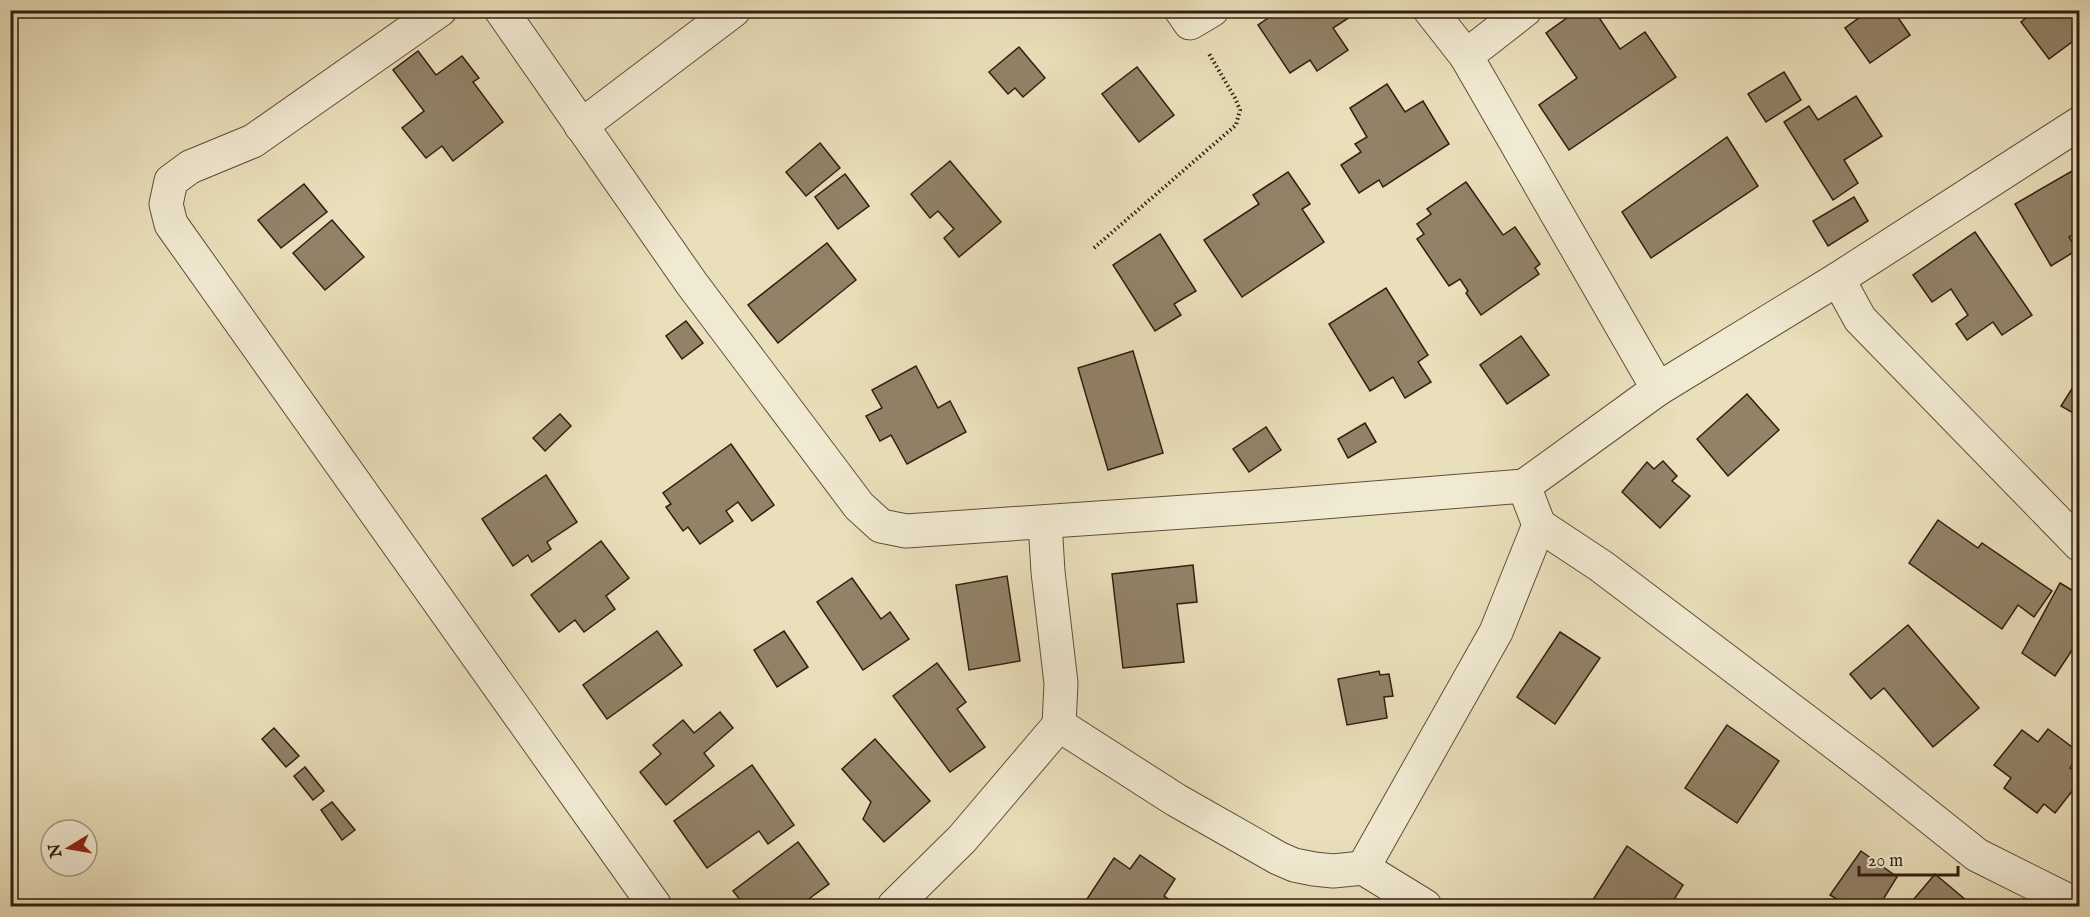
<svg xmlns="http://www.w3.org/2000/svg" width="2090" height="917" viewBox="0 0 2090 917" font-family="'IM FELL English',serif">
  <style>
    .building { fill: #928268; stroke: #331e10; stroke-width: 1.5 }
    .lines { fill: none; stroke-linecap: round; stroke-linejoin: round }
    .minor-casing { stroke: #604e3a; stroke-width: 35 }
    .path { stroke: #331e10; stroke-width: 4; stroke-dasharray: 1.5 3; stroke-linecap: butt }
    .minor { stroke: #f1ead2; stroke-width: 33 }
  </style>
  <rect width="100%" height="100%" fill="#e9dfba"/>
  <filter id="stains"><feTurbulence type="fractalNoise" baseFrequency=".00333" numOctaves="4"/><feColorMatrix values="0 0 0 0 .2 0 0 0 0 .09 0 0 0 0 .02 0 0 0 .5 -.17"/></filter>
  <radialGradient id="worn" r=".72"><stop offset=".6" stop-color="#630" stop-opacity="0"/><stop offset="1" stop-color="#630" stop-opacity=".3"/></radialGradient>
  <!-- building -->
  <g class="building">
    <polygon points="1280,10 1346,10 1350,17 1333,28 1348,50 1317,71 1310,60 1290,73 1258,25"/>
    <polygon points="1578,10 1594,10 1620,49 1645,32 1676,77 1569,150 1539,105 1577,78 1546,33"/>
    <polygon points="1870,10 1893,10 1910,35 1870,63 1845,28"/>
    <polygon points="2036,10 2080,10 2080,36 2049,59 2021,22"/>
    <polygon points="1019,47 1045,78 1023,97 1015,88 1008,94 989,72"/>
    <polygon points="418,51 436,75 462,56 479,78 473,82 503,122 453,161 442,146 426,158 402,128 424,111 393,70"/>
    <polygon points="1137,67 1174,115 1139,142 1102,94"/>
    <polygon points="1784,72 1801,100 1766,122 1748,94"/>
    <polygon points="1387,84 1405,112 1423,101 1449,144 1383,187 1379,180 1359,193 1341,165 1361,152 1355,144 1367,137 1350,108"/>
    <polygon points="1856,96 1882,136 1844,160 1858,183 1833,200 1784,122 1809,106 1818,120"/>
    <polygon points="1727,137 1758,186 1651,258 1622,212"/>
    <polygon points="820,143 840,168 806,196 786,172"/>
    <polygon points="950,161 1001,222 959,257 944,238 954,229 938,211 930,218 911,194"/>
    <polygon points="2079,167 2080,231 2069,237 2077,250 2051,266 2015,204"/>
    <polygon points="1288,172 1310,204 1302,209 1324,242 1242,297 1204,240 1259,204 1253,195"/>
    <polygon points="845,174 869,206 838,229 815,197"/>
    <polygon points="1466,182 1503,235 1515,227 1540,264 1535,268 1539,274 1481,315 1466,293 1468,291 1460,279 1449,286 1417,239 1424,234 1417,224 1431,214 1427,209"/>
    <polygon points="304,184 327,212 281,248 258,220"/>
    <polygon points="1854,197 1868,221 1828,246 1813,221"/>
    <polygon points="332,220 364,257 325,290 293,253"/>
    <polygon points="1975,232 2032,315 2002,335 1993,322 1967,340 1956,324 1968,315 1951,289 1932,302 1913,275"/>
    <polygon points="1160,234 1196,291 1174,304 1181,315 1155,331 1113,265"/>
    <polygon points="827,243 856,280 778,343 748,305"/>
    <polygon points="1386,288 1428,355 1418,362 1431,382 1405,398 1393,377 1370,391 1329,324"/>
    <polygon points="686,321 703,343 682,359 666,336"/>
    <polygon points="1521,336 1549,375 1507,404 1480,365"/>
    <polygon points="1133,351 1163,453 1108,470 1078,368"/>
    <polygon points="916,366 938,408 950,401 966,432 907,464 891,435 880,441 866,416 882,408 872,390"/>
    <polygon points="2080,376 2080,417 2061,406"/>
    <polygon points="1747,394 1779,430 1728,476 1697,439"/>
    <polygon points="560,414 571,426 545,451 533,438"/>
    <polygon points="1365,423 1376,442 1348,458 1338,439"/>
    <polygon points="1266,427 1281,450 1249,472 1233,449"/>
    <polygon points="731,444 774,505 752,521 738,502 726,511 733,521 700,544 688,527 683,531 666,507 671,504 663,493"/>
    <polygon points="1663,461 1677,476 1672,481 1690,496 1660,528 1622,492 1647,462 1654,469"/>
    <polygon points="546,475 577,522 547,542 551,549 532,562 528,555 513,566 482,519"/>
    <polygon points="1938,520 1978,548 1982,543 2052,591 2034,617 2018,605 2002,629 1909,563"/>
    <polygon points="601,541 629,578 606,596 615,609 584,632 575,620 559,632 531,595"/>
    <polygon points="1193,565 1197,602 1177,604 1184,662 1123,668 1112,574"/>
    <polygon points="1007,576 1020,661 969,670 956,585"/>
    <polygon points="852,578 881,619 890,612 909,639 863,670 817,602"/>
    <polygon points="2060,583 2080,595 2080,638 2055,676 2022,653"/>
    <polygon points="1908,625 1979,708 1933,747 1884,688 1871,699 1850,674"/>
    <polygon points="657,631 682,665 607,719 583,685"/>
    <polygon points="784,631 808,667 777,687 754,650"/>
    <polygon points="1560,632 1600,658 1555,724 1517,697"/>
    <polygon points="937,663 966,702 957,709 985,747 950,772 893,696"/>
    <polygon points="1379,671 1380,675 1389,674 1393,696 1384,697 1387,718 1347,725 1338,679"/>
    <polygon points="720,712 733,728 704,753 714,766 666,805 640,772 661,754 653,745 683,720 694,733"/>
    <polygon points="1727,725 1779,761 1737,823 1685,788"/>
    <polygon points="274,728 299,756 286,767 262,739"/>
    <polygon points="2048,729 2080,753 2070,768 2080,775 2080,781 2055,813 2044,804 2037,813 2004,788 2011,778 1994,765 2022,730 2038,742"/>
    <polygon points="875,739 930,801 884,842 863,819 871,802 842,769"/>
    <polygon points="752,765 794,825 768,844 759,831 707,868 674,821"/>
    <polygon points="305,767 324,791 313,800 294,776"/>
    <polygon points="332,802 355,830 342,840 321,810"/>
    <polygon points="798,842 829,884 799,906 745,906 733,891"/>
    <polygon points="1627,846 1683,885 1670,906 1589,906"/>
    <polygon points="1861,851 1897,877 1879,906 1848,906 1830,895"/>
    <polygon points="1140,855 1175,879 1164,896 1179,906 1098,906 1087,899 1114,858 1130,869"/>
    <polygon points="1935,874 1973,906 1908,906"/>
  </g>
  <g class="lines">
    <defs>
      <g id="minor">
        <polyline points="440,10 253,141 190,167 171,181 166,204 171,224 655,906"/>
        <polyline points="501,10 692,284 859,506 881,526 906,531 1286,505 1524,486 1539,525 1601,566 1873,772 1977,855 2079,906"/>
        <polyline points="1181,10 1190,23 1212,10"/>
        <polyline points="1430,10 1466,56"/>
        <polyline points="1525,10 1466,56 1658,389"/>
        <polyline points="581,126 734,10"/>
        <polyline points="1838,279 1860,319 2080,545"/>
        <polyline points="1524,486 1658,389 1838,279 2080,123"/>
        <polyline points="1045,522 1048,572 1061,683 1059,725 1176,800 1278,858 1294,865 1314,869 1333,871 1363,868 1425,906"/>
        <polyline points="1363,868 1496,632 1539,525"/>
        <polyline points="894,906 962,839 1059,725"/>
      </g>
    </defs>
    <!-- minor casing -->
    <use href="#minor" class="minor-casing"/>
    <!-- path -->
    <polyline class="path" points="1094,248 1236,125 1240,110 1235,98 1208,52"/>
    <!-- minor -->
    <use href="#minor" class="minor"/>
  </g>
  <!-- margin -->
  <rect width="2090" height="917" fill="none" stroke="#e9dfba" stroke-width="36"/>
  <rect x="12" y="12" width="2066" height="893" fill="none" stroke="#331e10" stroke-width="3"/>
  <rect x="18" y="18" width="2054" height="881" fill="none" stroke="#331e10" stroke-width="1.5"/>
  <!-- north arrow -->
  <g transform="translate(69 848) rotate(259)"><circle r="28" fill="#f1ead2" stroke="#a59884" stroke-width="1.5"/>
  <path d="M0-4.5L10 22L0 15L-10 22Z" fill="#8f2418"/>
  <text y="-9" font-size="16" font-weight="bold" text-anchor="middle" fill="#331e10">N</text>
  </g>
  <!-- scale -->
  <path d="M1859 866v9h99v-9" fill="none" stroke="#331e10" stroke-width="3"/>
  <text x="1868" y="866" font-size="18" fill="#331e10" stroke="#f1ead2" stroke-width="4.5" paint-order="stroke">20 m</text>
  <rect width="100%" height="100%" filter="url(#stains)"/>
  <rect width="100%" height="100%" fill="url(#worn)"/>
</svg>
